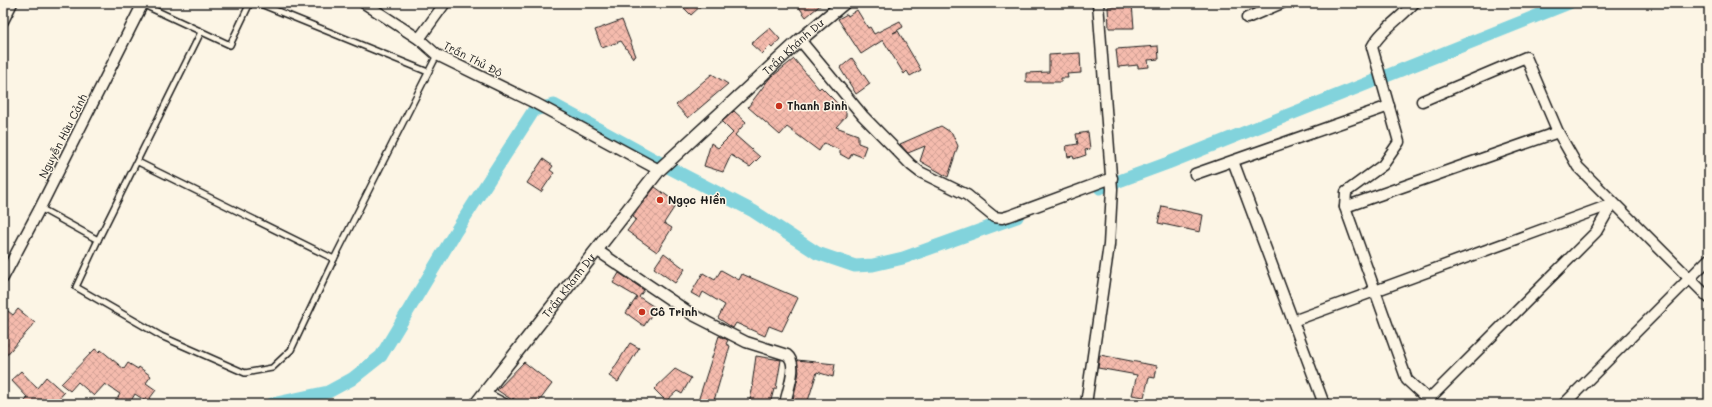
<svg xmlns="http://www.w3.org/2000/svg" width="1712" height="407" viewBox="0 0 1712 407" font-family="Mali,sans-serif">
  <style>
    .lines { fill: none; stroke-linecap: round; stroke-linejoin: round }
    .canal { stroke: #82d3dc; stroke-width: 13 }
    .building { fill: url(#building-cross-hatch); stroke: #1c1c1c }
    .service-casing { stroke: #1c1c1c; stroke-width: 8 }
    .minor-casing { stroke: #1c1c1c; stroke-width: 13 }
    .tertiary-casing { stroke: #1c1c1c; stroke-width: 15 }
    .service { stroke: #fcf5e5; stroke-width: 5 }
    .minor { stroke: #fcf5e5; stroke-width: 10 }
    .tertiary { stroke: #fcf5e5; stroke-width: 12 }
    .poi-dot { fill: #c8321e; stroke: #fcf5e5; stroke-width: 1.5 }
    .labels { text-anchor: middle; stroke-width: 3; stroke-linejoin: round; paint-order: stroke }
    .street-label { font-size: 11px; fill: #1c1c1c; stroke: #fcf5e5 }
    .poi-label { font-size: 11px; font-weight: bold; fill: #1c1c1c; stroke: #fcf5e5; text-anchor: start }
  </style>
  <defs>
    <pattern id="building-cross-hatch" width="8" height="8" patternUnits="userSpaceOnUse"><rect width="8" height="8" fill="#f5bbad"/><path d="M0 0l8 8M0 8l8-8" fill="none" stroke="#d1a094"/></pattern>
  </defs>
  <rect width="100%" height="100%" fill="#fcf5e5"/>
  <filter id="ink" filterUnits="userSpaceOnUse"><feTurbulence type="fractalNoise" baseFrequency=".025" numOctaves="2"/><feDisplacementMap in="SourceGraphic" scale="8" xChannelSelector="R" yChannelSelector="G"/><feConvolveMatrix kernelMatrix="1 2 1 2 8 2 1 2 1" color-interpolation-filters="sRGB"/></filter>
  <g filter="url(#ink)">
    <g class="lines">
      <!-- canal -->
      <g class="canal">
        <polyline points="1100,188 1168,163 1569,3"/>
        <polyline points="272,404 328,392 352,379 381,356 456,231 534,110 554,105 664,165 753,211 817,253 855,266 873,265 903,258 1017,217"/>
      </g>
    </g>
    <!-- building -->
    <g class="building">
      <polygon points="679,3 704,3 691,15"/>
      <polygon points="796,3 823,3 806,17"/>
      <polygon points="1132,4 1134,28 1109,28 1108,7"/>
      <polygon points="857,10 868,28 870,27 874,34 900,21 903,27 893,33 898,31 921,70 910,76 907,71 904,74 883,40 861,54 838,19 847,14 848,16"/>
      <polygon points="622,20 636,56 633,58 621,41 602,48 595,30"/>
      <polygon points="770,28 780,39 772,48 770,46 762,54 751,44"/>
      <polygon points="1158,46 1159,59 1148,60 1149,67 1138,68 1138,65 1118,67 1116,49"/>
      <polygon points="1080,53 1081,73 1067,74 1068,78 1061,78 1061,82 1026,82 1026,73 1049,72 1049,55"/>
      <polygon points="852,58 870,84 856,94 840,68"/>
      <polygon points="794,59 819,89 821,87 846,112 846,116 836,127 858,135 858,143 866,146 862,157 852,153 849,159 840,154 840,150 824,143 819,151 787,127 780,135 748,107 769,79"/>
      <polygon points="712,74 728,84 688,118 676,105"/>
      <polygon points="734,111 746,122 735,135 760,157 750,167 731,155 723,172 704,166 711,143 718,148 733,133 722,122"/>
      <polygon points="941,126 952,133 958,146 948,177 920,161 925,146 908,153 900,144"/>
      <polygon points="1088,132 1090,149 1085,150 1086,155 1074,159 1073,156 1068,157 1066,146 1078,144 1076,134"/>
      <polygon points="543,159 553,166 550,170 554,173 541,192 527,183"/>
      <polygon points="655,187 677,203 664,223 672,228 657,252 627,231 636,219 633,217 638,209"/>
      <polygon points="1162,206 1203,215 1200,232 1158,223"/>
      <polygon points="664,253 685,269 675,283 654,268"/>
      <polygon points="721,270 739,280 742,274 798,298 782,331 769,326 765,336 736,323 733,328 718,318 725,305 703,292 700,298 691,293 703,273 715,280"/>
      <polygon points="619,273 644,290 639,297 656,308 644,326 626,313 637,297 613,283"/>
      <polygon points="3,307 13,315 18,309 35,323 3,359"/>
      <polygon points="719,336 728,340 726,344 730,346 713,404 705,404 698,401"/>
      <polygon points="630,343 639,348 618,382 609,376"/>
      <polygon points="95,349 99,352 101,350 124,369 128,363 138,369 139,367 151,376 146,383 156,390 147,402 135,394 129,404 114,404 120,394 105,384 94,396 78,382 70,391 61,384"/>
      <polygon points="1100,355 1157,366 1155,378 1149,377 1144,397 1132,395 1137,375 1098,368"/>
      <polygon points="756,356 781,360 776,389 774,389 770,404 749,404 753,386 752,385"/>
      <polygon points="797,360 835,364 833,377 817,372 807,404 792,404 799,372"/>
      <polygon points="524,362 552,384 537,404 520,404 513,398 512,400 497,390"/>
      <polygon points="675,369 691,378 682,394 677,391 666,401 654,389"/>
      <polygon points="21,371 37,388 46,377 64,393 54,404 22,404 28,398 11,380"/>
    </g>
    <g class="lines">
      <defs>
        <g id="service">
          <polyline points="258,3 428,72"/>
          <polyline points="142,4 230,45 250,3"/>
          <polyline points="138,162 334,259"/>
          <polyline points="40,208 98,240 76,287 161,336 245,373 272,368 291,350 334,259 437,55"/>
          <polyline points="98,240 201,32"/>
        </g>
        <g id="minor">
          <polyline points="364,3 419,39 437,55 535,103 659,170"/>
          <path d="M 1414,3 C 1401,18 1381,30 1372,47 L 1399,142 L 1383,165 L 1346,192 L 1345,207 L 1407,380 L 1433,404"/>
          <polyline points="1247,18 1282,3"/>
          <polyline points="3,21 12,3"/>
          <polyline points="419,39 445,3"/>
          <polyline points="800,40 863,116 911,165 920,172 967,195 994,217 1002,218 1009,216 1112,178"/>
          <polyline points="1422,101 1526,57 1558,132 1578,167 1709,298"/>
          <polyline points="1233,161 1324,404"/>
          <polyline points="1195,174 1389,106"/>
          <polyline points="1345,207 1558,132"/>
          <path d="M 598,251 L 693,315 L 746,342 L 787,355 C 799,364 787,391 785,404"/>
          <polyline points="3,278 40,208 143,3"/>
          <polyline points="1293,321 1612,204"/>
          <polyline points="485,394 504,404"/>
          <polyline points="1428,400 1596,232 1612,204"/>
          <polyline points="1086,404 1109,245 1112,189 1098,3"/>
          <polyline points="1564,404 1709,259"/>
        </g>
        <g id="tertiary">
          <path id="s1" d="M 476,404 L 659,170 L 800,40 L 844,3"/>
        </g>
      </defs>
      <!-- service casing -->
      <use href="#service" class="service-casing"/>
      <!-- minor casing -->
      <use href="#minor" class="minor-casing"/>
      <!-- tertiary casing -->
      <use href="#tertiary" class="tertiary-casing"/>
      <!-- service -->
      <use href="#service" class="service"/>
      <!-- minor -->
      <use href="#minor" class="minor"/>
      <!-- tertiary -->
      <use href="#tertiary" class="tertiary"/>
    </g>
  </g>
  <!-- markers -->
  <g class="poi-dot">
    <circle cx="779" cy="106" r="4"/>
    <circle cx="660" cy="200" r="4"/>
    <circle cx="642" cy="312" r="4"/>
  </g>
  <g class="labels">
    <!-- street labels -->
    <g class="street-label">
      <text dy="4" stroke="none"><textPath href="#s1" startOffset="479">Trần Khánh Dư</textPath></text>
      <text transform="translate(473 59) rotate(27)" y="4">Trần Thủ Độ</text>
      <text transform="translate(63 136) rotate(-63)" y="4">Nguyễn Hữu Cảnh</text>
      <text dy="4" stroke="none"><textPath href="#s1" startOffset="150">Trần Khánh Dư</textPath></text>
    </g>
    <!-- poi labels -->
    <g class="poi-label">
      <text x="787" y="110">Thanh Bình</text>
      <text x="668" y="204">Ngọc Hiền</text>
      <text x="650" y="316">Cô Trinh</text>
    </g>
  </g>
  <!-- margin -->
  <rect width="1712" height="407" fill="none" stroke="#fcf5e5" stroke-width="16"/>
  <rect x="8" y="8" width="1696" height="391" fill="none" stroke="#1c1c1c" stroke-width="1.5" filter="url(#ink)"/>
</svg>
